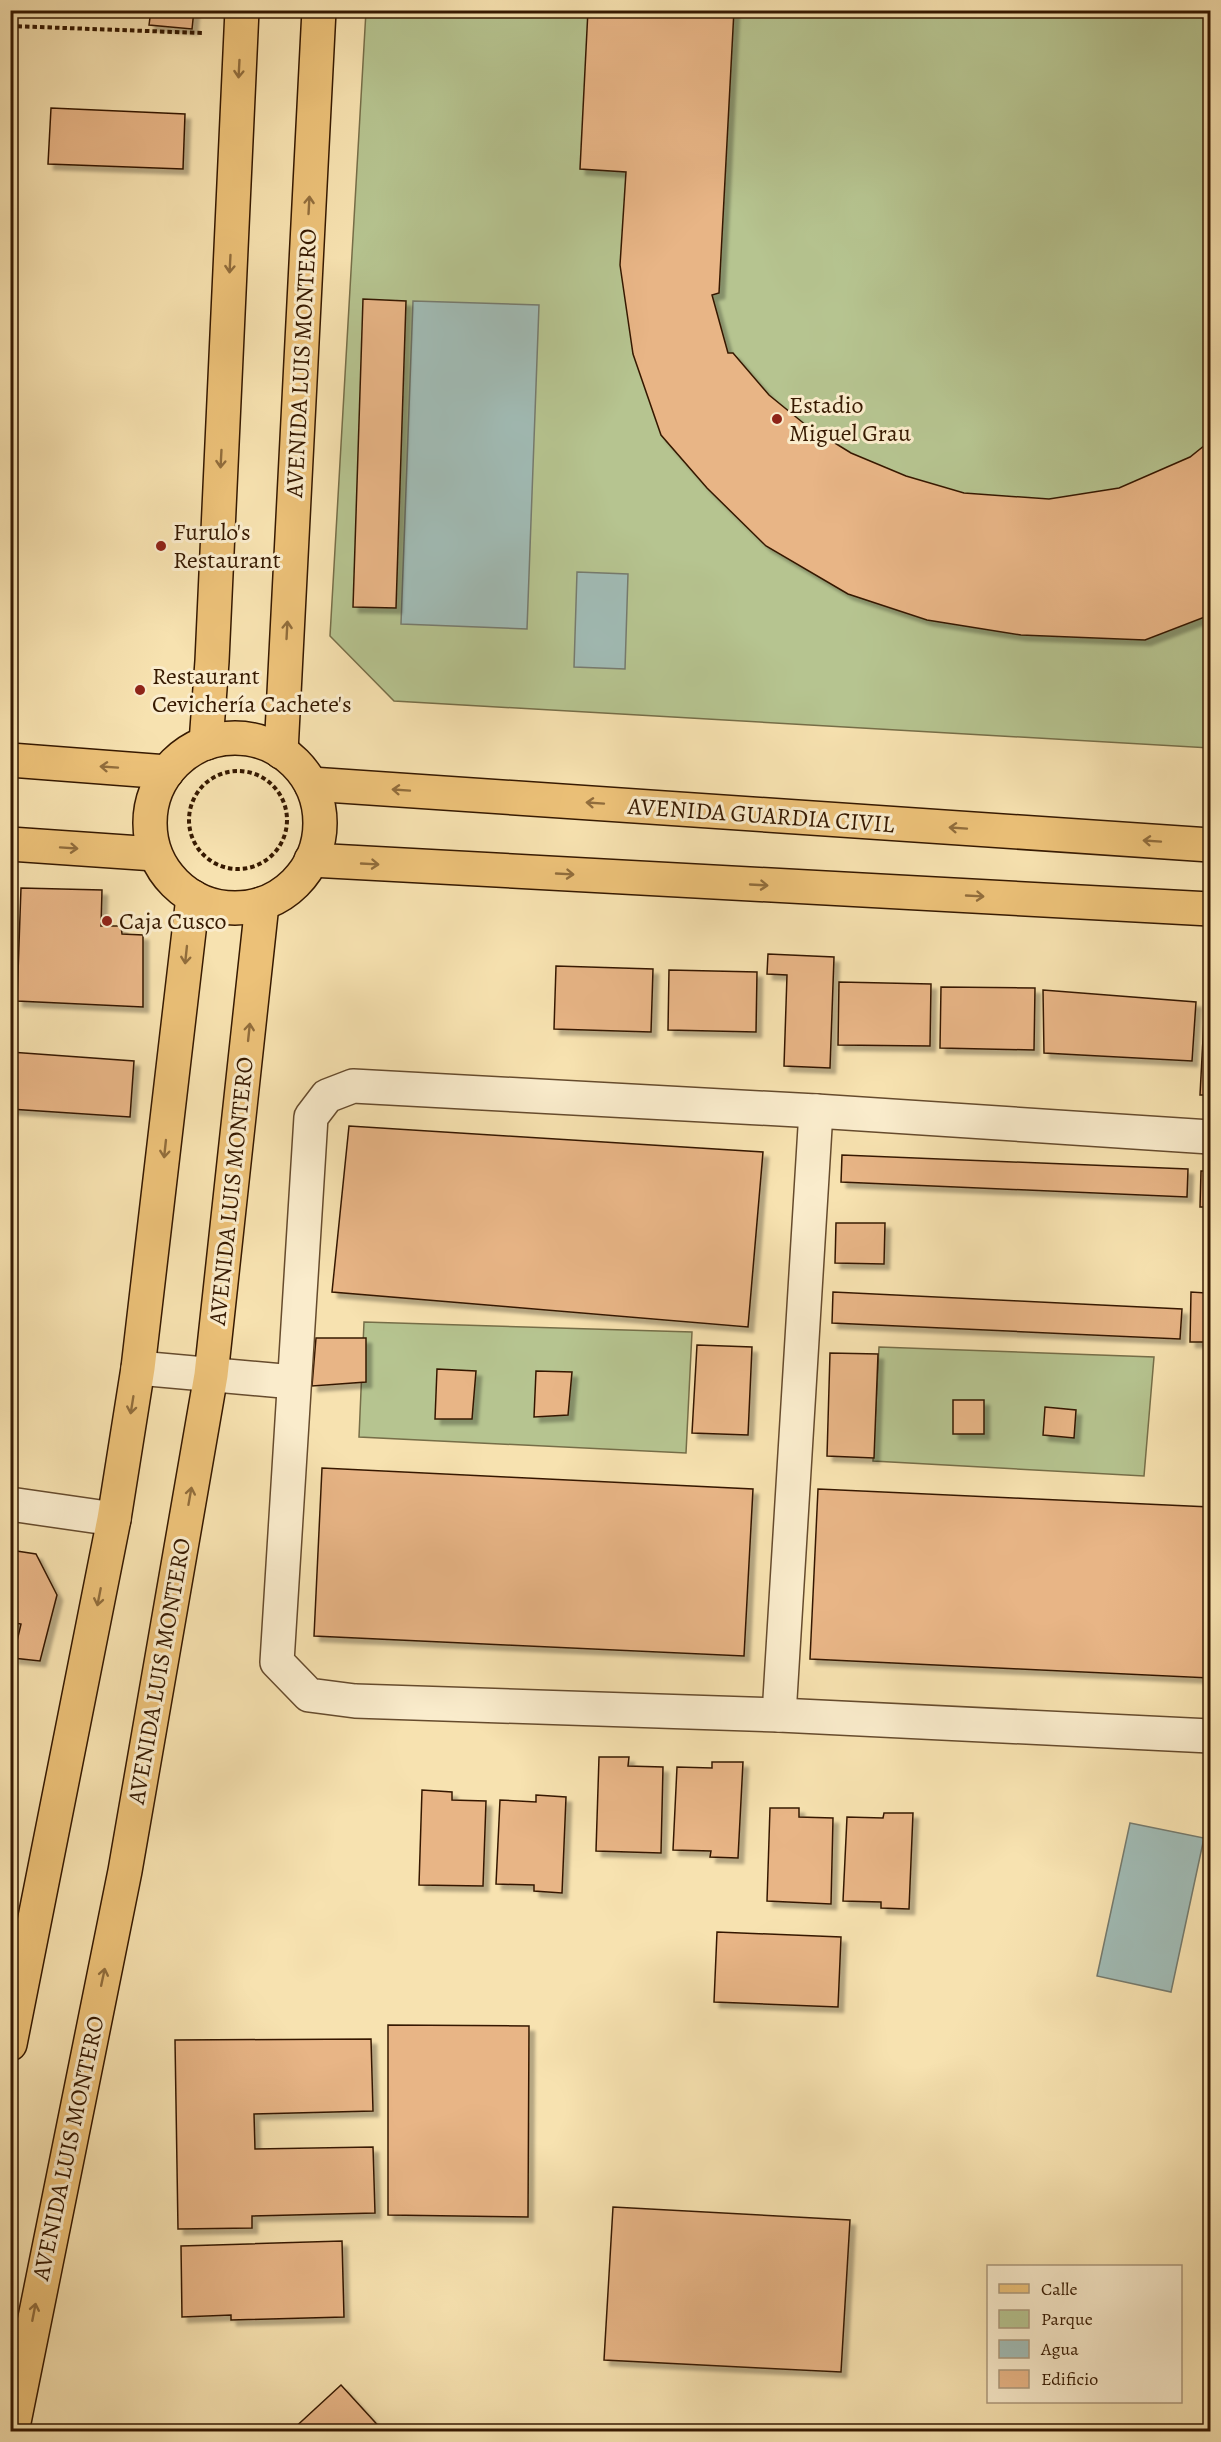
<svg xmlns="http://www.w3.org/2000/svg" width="1221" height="2442" viewBox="0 0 1221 2442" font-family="Alegreya,serif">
  <defs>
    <filter id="shadow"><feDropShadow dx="5.5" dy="5.5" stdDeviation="1.5" flood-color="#0004"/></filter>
  </defs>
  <rect width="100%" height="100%" fill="#f7e2b0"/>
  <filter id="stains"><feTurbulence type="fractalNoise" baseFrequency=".00333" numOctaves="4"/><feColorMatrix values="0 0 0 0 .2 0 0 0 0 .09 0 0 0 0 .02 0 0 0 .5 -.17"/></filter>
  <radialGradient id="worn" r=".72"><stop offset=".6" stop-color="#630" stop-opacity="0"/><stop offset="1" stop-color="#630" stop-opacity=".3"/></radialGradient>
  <g fill="#b6c490" stroke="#766e48" stroke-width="1.5">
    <polygon points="366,11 1210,11 1210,748 394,701 330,636"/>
    <polygon points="364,1322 692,1332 686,1453 359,1437"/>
    <polygon points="879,1347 1154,1357 1144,1476 873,1461"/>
  </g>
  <g fill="#a1bcb6" stroke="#767b6e" stroke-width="1.5">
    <polygon points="413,301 539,305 527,629 401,624"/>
    <polygon points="577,572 628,574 625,669 574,667"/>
    <polygon points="1130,1823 1204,1838 1171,1992 1097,1976"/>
  </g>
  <g fill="#e8b586" stroke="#361901" stroke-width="1.5" filter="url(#shadow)">
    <polygon points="151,10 194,10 192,29 149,25"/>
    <polygon points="588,10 734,10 719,293 712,295 728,353 733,353 769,395 807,426 851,453 906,476 964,493 1049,499 1119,488 1190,457 1210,441 1210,615 1145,640 1021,635 927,620 848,594 766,546 707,488 661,435 633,354 620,265 626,172 580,169"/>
    <polygon points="51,108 185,114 183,169 48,164"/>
    <polygon points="363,299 406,301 396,608 353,607"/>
    <polygon points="21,888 102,890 101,926 121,926 122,934 143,935 143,1007 17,1001"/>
    <polygon points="768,954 834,957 830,1068 784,1066 787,975 767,974"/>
    <polygon points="556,966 653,969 651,1032 554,1029"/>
    <polygon points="669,970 757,972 756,1032 668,1030"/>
    <polygon points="839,982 931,984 930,1046 838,1045"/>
    <polygon points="1206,982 1210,983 1210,1095 1200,1095"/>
    <polygon points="941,987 1035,988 1034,1050 940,1048"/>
    <polygon points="1043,990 1196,1002 1192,1061 1044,1053"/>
    <polygon points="10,1052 134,1061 130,1117 10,1109"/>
    <polygon points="349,1126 763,1152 748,1327 332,1292"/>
    <polygon points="842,1155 1188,1169 1187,1197 841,1182"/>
    <polygon points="1201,1171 1210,1171 1210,1207 1200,1207"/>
    <polygon points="836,1223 885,1223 884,1264 835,1263"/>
    <polygon points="1206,1279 1210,1279 1210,1342 1190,1342 1191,1292 1206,1293"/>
    <polygon points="833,1292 1182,1309 1180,1339 832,1323"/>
    <polygon points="316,1338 366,1338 366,1382 312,1386"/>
    <polygon points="697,1345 752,1347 748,1435 692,1433"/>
    <polygon points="830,1353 878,1354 874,1458 827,1456"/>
    <polygon points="437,1369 476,1371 472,1419 435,1419"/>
    <polygon points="536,1371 572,1372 568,1415 534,1417"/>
    <rect x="953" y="1400" width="31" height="34"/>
    <polygon points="1045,1407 1076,1410 1074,1438 1043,1435"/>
    <polygon points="322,1468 753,1489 744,1656 314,1636"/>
    <polygon points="818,1489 1210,1507 1210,1678 810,1659"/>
    <polygon points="10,1550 36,1554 57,1595 40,1661 13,1658 21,1624 10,1622"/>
    <polygon points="599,1757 629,1757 628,1766 663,1767 661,1853 596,1851"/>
    <polygon points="712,1762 743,1762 738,1858 710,1857 711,1851 673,1850 677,1767 712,1768"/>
    <polygon points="422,1790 452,1792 452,1800 486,1801 483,1886 419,1885"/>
    <polygon points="536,1795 566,1797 562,1893 534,1891 534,1885 496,1884 500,1800 536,1802"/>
    <polygon points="770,1808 799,1808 799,1817 833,1818 831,1904 767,1901"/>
    <polygon points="884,1813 913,1813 909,1909 881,1908 881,1902 843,1901 847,1817 883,1818"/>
    <polygon points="717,1932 841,1937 838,2007 714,2002"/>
    <polygon points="388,2025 529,2026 528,2217 388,2215"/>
    <polygon points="371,2039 373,2111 254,2114 255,2149 373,2147 375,2213 252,2216 252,2228 178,2229 175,2040"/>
    <polygon points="613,2207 850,2220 841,2372 604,2360"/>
    <polygon points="342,2241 344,2317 231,2320 231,2315 182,2317 181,2246"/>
    <polygon points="341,2385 384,2432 290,2432"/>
  </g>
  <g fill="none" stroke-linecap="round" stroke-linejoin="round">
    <g stroke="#664b2d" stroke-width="36">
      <g id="street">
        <polyline points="1210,1137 816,1111 353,1086 327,1096 311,1117 277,1662 309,1695 355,1701 779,1715 1210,1736"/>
        <polyline points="138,1368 294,1382"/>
        <polyline points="10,1504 114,1519"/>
        <polyline points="779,1715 816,1111"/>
      </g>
    </g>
    <g stroke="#361901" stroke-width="36">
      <g id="primary">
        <circle cx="235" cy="823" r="85"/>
        <polyline points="206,743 212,661 242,10"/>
        <polyline points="281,752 319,10"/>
        <polyline points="10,760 167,772"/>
        <polyline points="311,784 1210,845"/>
        <polyline points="10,844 155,854"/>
        <polyline points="311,860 1210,909"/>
        <polyline points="10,2044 114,1519 138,1368 193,897"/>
        <polyline points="12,2432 125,1871 211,1375 262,904"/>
      </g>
    </g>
    <g stroke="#361901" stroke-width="4" stroke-dasharray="4.5 3" stroke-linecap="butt">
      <polyline points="10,26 202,33"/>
      <circle cx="238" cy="820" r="49"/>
    </g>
    <use href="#street" stroke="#faeccc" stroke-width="33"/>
    <use href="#primary" stroke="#ecc178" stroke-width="33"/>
  </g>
  <defs><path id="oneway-shaft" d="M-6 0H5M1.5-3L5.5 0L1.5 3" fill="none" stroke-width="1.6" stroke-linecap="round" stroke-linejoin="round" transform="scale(1.5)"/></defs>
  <g stroke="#916d3c">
    <use href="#oneway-shaft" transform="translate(239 69) rotate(93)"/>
    <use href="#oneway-shaft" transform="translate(309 205) rotate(-87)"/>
    <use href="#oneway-shaft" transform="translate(230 264) rotate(93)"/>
    <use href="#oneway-shaft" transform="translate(221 459) rotate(93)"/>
    <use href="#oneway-shaft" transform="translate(287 630) rotate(-87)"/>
    <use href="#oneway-shaft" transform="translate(109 767) rotate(-176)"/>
    <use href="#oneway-shaft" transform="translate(401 790) rotate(-176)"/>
    <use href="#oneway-shaft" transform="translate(595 803) rotate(-176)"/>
    <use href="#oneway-shaft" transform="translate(958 828) rotate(-176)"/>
    <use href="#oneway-shaft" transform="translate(1152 841) rotate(-176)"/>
    <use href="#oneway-shaft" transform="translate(69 848) rotate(4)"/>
    <use href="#oneway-shaft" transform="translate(370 864) rotate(3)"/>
    <use href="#oneway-shaft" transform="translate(565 874) rotate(3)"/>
    <use href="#oneway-shaft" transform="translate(759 885) rotate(3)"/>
    <use href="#oneway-shaft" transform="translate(975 896) rotate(3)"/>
    <use href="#oneway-shaft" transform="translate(186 955) rotate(96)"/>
    <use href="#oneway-shaft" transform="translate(249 1032) rotate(-84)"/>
    <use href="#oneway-shaft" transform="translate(165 1149) rotate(96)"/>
    <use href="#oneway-shaft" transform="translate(132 1405) rotate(99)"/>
    <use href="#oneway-shaft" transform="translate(190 1496) rotate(-80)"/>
    <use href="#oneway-shaft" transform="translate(99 1597) rotate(101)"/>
    <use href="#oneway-shaft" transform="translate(103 1977) rotate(-78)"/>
    <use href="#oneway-shaft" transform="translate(34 2312) rotate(-79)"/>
  </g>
  <g fill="#8f2418" stroke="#faeccc" stroke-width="2">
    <circle cx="777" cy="419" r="6"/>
    <circle cx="161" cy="546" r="6"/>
    <circle cx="140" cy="690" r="6"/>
    <circle cx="107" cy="921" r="6"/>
  </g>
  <g text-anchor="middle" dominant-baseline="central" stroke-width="6" stroke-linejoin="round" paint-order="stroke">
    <g font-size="24" fill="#361901" stroke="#faeccc">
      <text transform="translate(301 363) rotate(-87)">AVENIDA LUIS MONTERO</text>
      <text transform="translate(761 815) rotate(4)">AVENIDA GUARDIA CIVIL</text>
      <text transform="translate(231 1191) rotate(-84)">AVENIDA LUIS MONTERO</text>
      <text transform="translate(159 1671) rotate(-80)">AVENIDA LUIS MONTERO</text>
      <text transform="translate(68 2148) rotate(-78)">AVENIDA LUIS MONTERO</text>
    </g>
    <g font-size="24" fill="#361901" stroke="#faeccc" text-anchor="start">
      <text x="789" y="405">Estadio<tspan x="789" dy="28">Miguel Grau</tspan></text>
      <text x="173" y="532">Furulo's<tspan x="173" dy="28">Restaurant</tspan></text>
      <text x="152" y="676">Restaurant<tspan x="152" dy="28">Cevichería Cachete's</tspan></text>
      <text x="119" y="921">Caja Cusco</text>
    </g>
  </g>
  <rect width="1221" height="2442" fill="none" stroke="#f7e2b0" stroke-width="36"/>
  <rect x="12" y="12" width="1197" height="2418" fill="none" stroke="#361901" stroke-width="3"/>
  <rect x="18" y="18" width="1185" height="2406" fill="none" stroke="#361901" stroke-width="1.5"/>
  <rect x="987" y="2265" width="195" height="138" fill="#faeccc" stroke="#ac987b" stroke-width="1.5"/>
  <rect x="999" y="2284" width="30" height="9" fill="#ecc178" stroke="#ac987b" stroke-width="1.5"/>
  <text x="1041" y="2295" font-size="18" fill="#361901">Calle</text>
  <rect x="999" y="2310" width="30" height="18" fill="#b6c490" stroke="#ac987b" stroke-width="1.5"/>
  <text x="1041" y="2325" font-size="18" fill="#361901">Parque</text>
  <rect x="999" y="2340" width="30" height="18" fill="#a1bcb6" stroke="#ac987b" stroke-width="1.5"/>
  <text x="1041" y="2355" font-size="18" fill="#361901">Agua</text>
  <rect x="999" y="2370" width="30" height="18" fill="#e8b586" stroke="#ac987b" stroke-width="1.5"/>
  <text x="1041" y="2385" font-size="18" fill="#361901">Edificio</text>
  <rect width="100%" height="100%" filter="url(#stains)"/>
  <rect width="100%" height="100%" fill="url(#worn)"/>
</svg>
